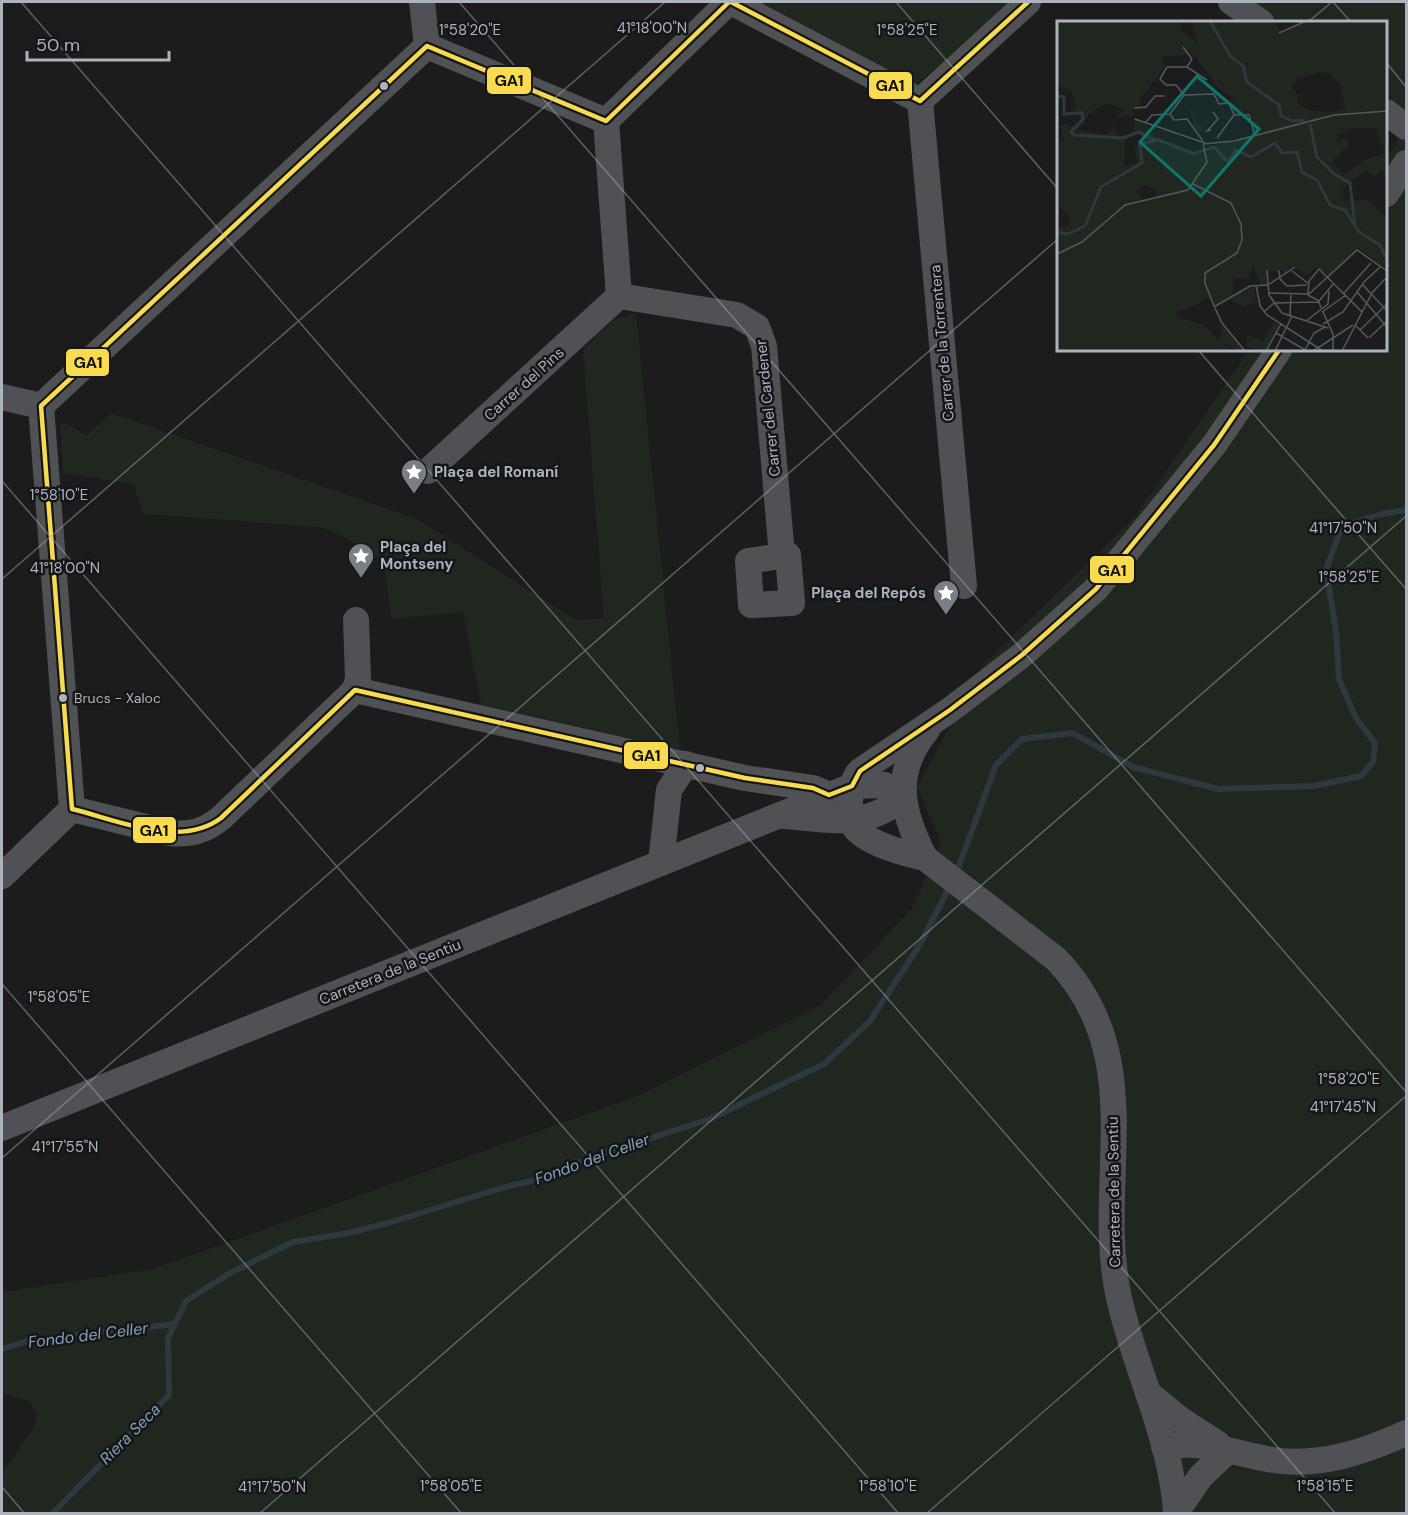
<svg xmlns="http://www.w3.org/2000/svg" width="1408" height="1515" viewBox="0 0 1408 1515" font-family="'DM Sans',sans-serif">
  <rect width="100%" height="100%" fill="#1c1c1c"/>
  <g fill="#1f271f">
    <polygon points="744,2 1020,2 913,86"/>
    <polygon points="1247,2 1406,2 1406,114 1386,99 1386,22 1277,22"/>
    <polygon points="1406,129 1406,1513 2,1514 2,1473 34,1427 37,1414 28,1400 2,1394 2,1292 153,1269 635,1097 820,1006 913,907 941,842 917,787 982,666 1134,518 1249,350 1386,350 1386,158"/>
    <polygon points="636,314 680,749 481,705 463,612 391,619 384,562 340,534 318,527 144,514 133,484 63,473 60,423 70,425 86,436 111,413 417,519 576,620 604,618 583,349 614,319"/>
  </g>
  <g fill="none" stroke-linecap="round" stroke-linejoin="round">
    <g stroke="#2d393f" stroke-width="6">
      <polyline points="956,874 996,765 1022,739 1073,733 1133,767 1218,789 1314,786 1361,776 1373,762 1375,743 1356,718 1339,679 1336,631 1326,570 1342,526 1382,514 1406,510"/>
      <polyline points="2,1349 31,1340 175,1324"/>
      <polyline points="52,1514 169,1395 168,1338 186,1301 230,1273 293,1242 349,1233 388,1223 502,1188 547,1177 589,1158 710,1119 824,1064 870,1021 919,946 950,886"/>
    </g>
    <g stroke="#4f5155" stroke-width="26">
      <polyline points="422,2 427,46"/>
      <polyline points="731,2 920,101 1028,2"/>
      <polyline points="1231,2 1261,22"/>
      <polyline points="427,46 606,121 729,2"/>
      <polyline points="920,101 964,586"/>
      <polyline points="1386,112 1406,127"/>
      <polyline points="606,121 619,296"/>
      <polyline points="1386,194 1406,163"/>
      <polyline points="619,296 737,315 757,327 764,346 782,556"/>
      <polyline points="2,397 41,406"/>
      <polyline points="428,471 619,296"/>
      <polygon points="788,555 792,603 751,605 748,561"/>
      <polyline points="355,690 358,678 356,620"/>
      <polyline points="72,809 41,406 427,46"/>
      <path d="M72,809L170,833C191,835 205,831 221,818L355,690L745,778L813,788L829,795"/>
      <path d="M784,816C830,819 866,830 903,797"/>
      <path d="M925,858C902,813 891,774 927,730"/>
      <polyline points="661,863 669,790 686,764"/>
      <polyline points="2,876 72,809"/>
      <polyline points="2,1128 852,786 885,785 903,797"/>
      <polyline points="1148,1393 1181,1420 1218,1444"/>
      <path d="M1164,1447C1201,1439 1236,1454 1273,1460C1320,1467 1364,1452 1406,1433"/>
      <polyline points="1177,1511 1201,1476 1228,1451"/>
      <path d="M1176,1514C1172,1439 1135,1370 1119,1298C1093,1181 1152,1059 1056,959L925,858C906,854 869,844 856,829C849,822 849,811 850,802C851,790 852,780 860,771L950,710L1022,655L1096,589L1214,445L1279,350"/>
    </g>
    <g stroke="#151618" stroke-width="9">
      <g id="bus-1">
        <path d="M729,2L606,121L427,46L41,406L72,809C118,820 180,849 221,818L355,690L745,778L813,788L829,795L852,786L860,771L950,710L1022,655L1096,589L1214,445L1279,350"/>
        <polyline points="731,2 920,101 1028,2"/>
      </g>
    </g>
    <use href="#bus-1" stroke="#f9db4f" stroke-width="4.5"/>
  </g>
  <path fill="none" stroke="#adb3bd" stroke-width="1.5" stroke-opacity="0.45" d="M21,2L1336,1514M459,2L1406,1092M896,2L1058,189M1333,2L1351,22M1308,22L1332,2M1386,62L1406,87M1198,350L1406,589M2,481L899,1514M2,579L665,2M2,984L462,1514M2,1158L1058,239M2,1487L25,1514M259,1514L1406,516M926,1514L1406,1096"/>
  <defs>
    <g id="sight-pin" transform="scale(1.35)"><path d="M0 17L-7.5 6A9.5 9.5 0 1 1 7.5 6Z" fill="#7a7e85" stroke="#151618"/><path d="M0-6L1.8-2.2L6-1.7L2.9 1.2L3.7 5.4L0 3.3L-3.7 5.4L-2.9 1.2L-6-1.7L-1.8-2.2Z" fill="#fff"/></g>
  </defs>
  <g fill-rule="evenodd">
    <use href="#sight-pin" x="414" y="472"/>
    <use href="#sight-pin" x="361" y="556"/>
    <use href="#sight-pin" x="946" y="593"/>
  </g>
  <g fill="#adb3bd" stroke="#151618" stroke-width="2">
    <circle cx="384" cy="86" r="5"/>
    <circle cx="63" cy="698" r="5"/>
    <circle cx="700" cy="768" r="5"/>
  </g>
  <g text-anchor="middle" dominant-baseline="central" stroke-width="5" stroke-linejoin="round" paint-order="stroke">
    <g font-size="14" fill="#adb3bd" stroke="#151618" text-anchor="start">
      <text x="74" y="698">Brucs - Xaloc</text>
    </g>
    <g font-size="15" fill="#adb3bd" stroke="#151618">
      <text transform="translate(942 343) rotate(-95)">Carrer de la Torrentera</text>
      <text transform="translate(524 384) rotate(-42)">Carrer del Pins</text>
      <text transform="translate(768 408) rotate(-96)">Carrer del Cardener</text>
      <text transform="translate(390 972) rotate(-22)">Carretera de la Sentiu</text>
      <text transform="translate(1114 1192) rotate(-91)">Carretera de la Sentiu</text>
    </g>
    <g font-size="15" font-weight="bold" fill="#adb3bd" stroke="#151618" text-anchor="start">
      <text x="434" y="472">Plaça del Romaní</text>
      <text x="380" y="547">Plaça del<tspan x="380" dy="17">Montseny</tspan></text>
      <text x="926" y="593" text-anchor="end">Plaça del Repós</text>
    </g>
    <g font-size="16" font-style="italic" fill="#82a4b9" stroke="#151618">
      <text transform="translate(592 1159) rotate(-20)">Fondo del Celler</text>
      <text transform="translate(88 1335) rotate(-7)">Fondo del Celler</text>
      <text transform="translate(130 1434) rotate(-45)">Riera Seca</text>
    </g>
  </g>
  <g transform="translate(1057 21)">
    <rect width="330" height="330" fill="#1c1c1c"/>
    <path d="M0,0H125L124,9L140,22L135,0H218L224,12L251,0H330V155L324,149L319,156L309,149L285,169L288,181L311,178L330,197V249L302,228L271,255L259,246L249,255L238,245L229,253L222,246V251L211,250L210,264H204L196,246L192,257H177L175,274L197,266L200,281L187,286L171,278L159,284L149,276L141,284L119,291L121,296L147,304L162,320L165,304L187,330L175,328L163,320L174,330H0V206L10,205L15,200L3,186L0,189V118L8,121L3,106L8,103L17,106L25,97L20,93L10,94L19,87L16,73L0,63ZM137,33L162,68L177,77L173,83L177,93L193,94L198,114L138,130L99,116L91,111V103L77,98V111L66,115L57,110L58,100L49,114L21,109L33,92L51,82L68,89L58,96L76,95V86L83,84V78L108,46L105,36ZM265,51L272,52L283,63L288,87L278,91L250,89L240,81L242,75L235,66L241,57ZM295,107L319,108L328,132L307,139L286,155L276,140L293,123L287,117L279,123L283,114L277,115ZM78,113L88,117L77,126L81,141L67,145L68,120ZM88,164L100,169L96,177L87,179L80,171ZM127,75L143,105L156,93L142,113L135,104L137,99ZM217,300L223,304L209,330L189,326L190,314L206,320Z" fill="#1f271f" fill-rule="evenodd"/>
    <path fill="none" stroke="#2d393f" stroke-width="3" d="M153,0L173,35L186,45L190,61L222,84L224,95L236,100L248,99M0,75L7,76V93L25,92L26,98L14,111L17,114L66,117L82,111L97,119M253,103L260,136L277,153L293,162L298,203M0,211L11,213L28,205L44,166L85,142L83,123L102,119L136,133L157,126L171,141L179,129L194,136L218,122L225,132L240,131L245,151L260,159L273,184L288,189L302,211L323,224L330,238"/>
    <path fill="none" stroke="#56585c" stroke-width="1.5" d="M222,12L249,0M126,26L135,38L130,46M110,46H130L150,59M110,46L103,58L109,64H119L127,74M157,73L162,83L172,82L177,94H192L198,115M77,87L89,86L98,75H108M113,93L127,74L157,73M113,93L117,99L130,98L146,120M78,98L148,122M89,101L95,94L113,93M154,109L150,110L161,98L156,91M160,117L177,94M146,123L177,120L277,94L330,90M136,163L174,182L184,203L185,219L180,232L148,252V262L157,285M0,233L25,221L68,184L131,169L150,141L146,123M210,249L212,274L225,292L271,307M222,249L223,258L230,265L250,264M235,250L252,263M305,263L330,290M199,264L203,285L210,294L266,330M300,271L330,306M211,272L252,273L300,229L330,250M287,272L314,242M251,273L252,260L262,248L305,291M251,274L262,280L277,262M157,286L193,265L211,264L238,246M158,287L165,302L188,330M207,291L217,282L262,281L264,287M265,291L289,274M266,291L276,313V330M233,294L234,274M249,300L271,283L272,270M266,303L286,291L307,261L323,246M298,304L311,317M303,309L330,283M219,312L250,330M312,317L330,300M248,329L257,312L268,306M209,330L224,303M218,330L235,295M256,330L296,304M285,330L315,272L330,256"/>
    <path fill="#0f766e" fill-opacity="0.15" stroke="#0f766e" stroke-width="3" d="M140,55L202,108L144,175L83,121Z"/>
    <rect width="330" height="330" fill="none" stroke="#adb3bd" stroke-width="3"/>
  </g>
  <g font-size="15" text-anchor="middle" fill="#adb3bd" stroke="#151618" stroke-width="5" stroke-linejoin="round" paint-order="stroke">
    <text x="652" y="33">41°18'00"N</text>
    <text x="470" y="35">1°58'20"E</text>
    <text x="907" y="35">1°58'25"E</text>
    <text x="59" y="500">1°58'10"E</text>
    <text x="1343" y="533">41°17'50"N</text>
    <text x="65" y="573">41°18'00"N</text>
    <text x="1349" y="582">1°58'25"E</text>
    <text x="59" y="1002">1°58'05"E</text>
    <text x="1349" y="1084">1°58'20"E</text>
    <text x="1343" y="1112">41°17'45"N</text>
    <text x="65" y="1152">41°17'55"N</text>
    <text x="451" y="1491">1°58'05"E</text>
    <text x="888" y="1491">1°58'10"E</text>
    <text x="1325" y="1491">1°58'15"E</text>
    <text x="272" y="1492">41°17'50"N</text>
  </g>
  <g stroke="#151618" stroke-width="2">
    <rect x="486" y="66" width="46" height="29" rx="6" fill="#f9db4f"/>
    <rect x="868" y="71" width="45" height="29" rx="6" fill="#f9db4f"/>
    <rect x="65" y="348" width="45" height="29" rx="6" fill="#f9db4f"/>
    <rect x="1089" y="555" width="46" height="29" rx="6" fill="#f9db4f"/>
    <rect x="623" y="741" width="46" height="29" rx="6" fill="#f9db4f"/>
    <rect x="132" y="816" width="45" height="28" rx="6" fill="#f9db4f"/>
  </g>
  <g font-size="16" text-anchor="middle" font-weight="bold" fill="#111">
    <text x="509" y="86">GA1</text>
    <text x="890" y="91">GA1</text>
    <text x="88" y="368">GA1</text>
    <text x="1112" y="576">GA1</text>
    <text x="646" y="761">GA1</text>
    <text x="154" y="836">GA1</text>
  </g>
  <rect width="1408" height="1515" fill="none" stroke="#adb3bd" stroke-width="6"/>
  <path d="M27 51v9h142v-9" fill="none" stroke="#adb3bd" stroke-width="3"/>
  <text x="36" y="51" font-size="18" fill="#adb3bd" stroke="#151618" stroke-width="4.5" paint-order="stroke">50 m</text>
</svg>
